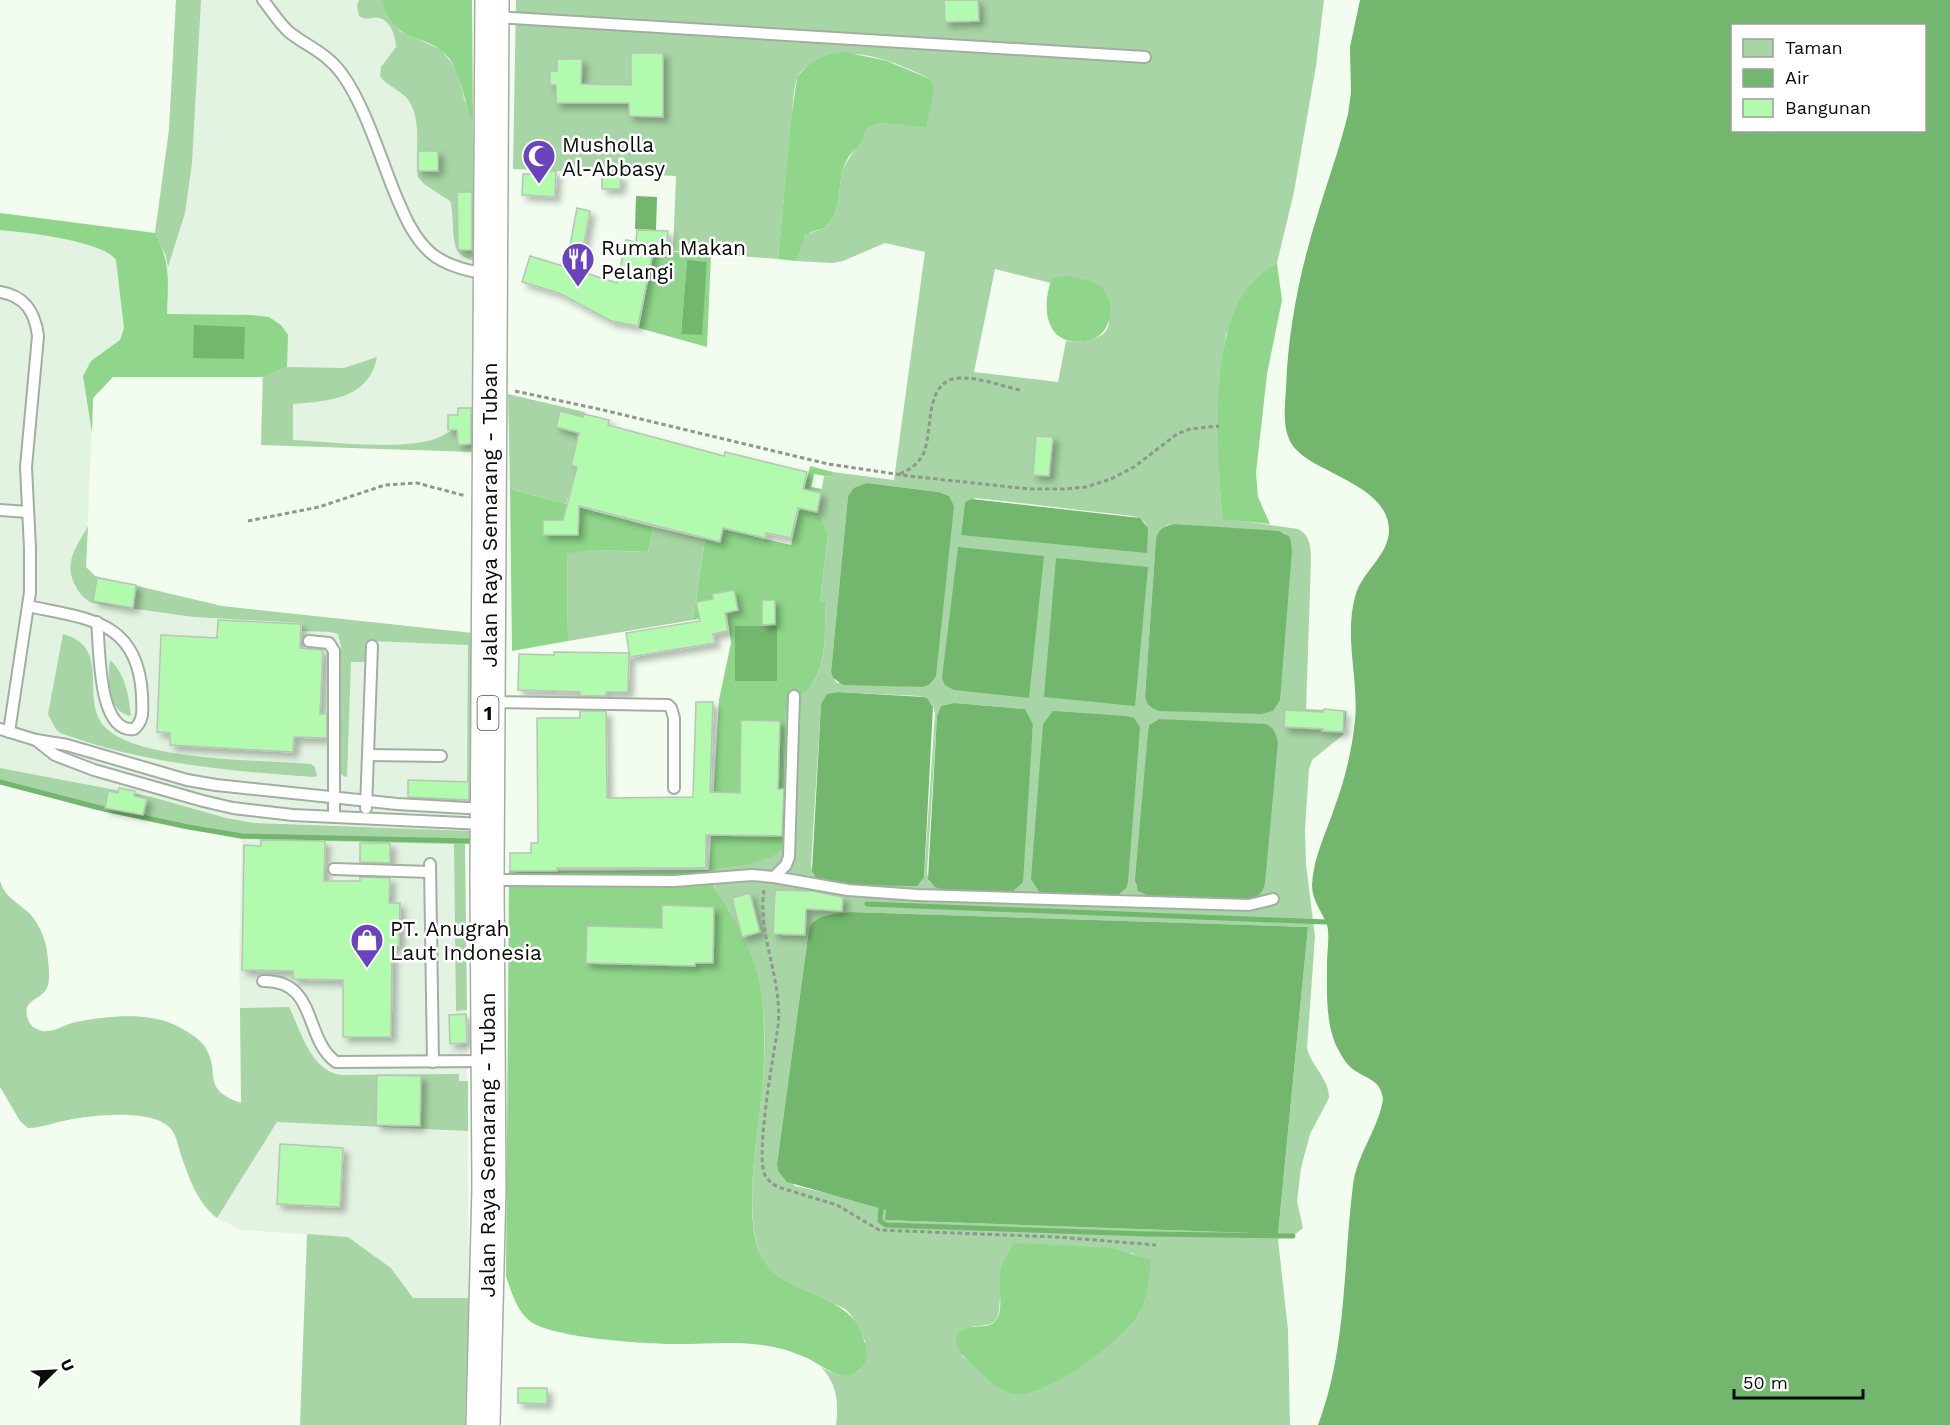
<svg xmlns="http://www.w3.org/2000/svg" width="1950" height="1425" viewBox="0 0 1950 1425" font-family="'Work Sans',sans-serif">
  <defs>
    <filter id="shadow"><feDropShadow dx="5" dy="5" stdDeviation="3" flood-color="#0004"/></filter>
  </defs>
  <rect width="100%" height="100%" fill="#f2fdf0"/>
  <polygon fill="#e3f3e1" points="176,0 472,0 474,452 261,445 262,377 113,377 93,398 86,567 95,576 136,585 194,617 473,633 471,844 465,844 469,1298 412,1298 391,1268 348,1237 241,1230 217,1218 277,1122 242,1103 239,952 242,839 93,809 0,784 0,213 155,233 169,130"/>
  <g fill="#a8d5a5" fill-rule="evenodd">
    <polygon points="176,0 201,0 192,163 185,213 168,267 166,256 155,233 169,130"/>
    <path d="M359,0H382L389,17L400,31L441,50L455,67L459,74L464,99L473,122L474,261C469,259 464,258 460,254C450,245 455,214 450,201L424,184L418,177C414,152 423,124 409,101C402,90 387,87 380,76L381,67L396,47C396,36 390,20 379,18C371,17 366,21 359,16L357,5Z"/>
    <path d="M516,0H1324L1316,66L1294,192L1277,263L1251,283L1226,335L1221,367L1219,410V471L1222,518L1298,529C1310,535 1311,547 1311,560L1306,709L1347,711L1343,735L1312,760L1309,769L1305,830L1306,864L1315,937L1307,1048C1311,1066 1329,1078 1329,1098L1310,1134L1301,1168L1297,1201L1303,1228L1293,1236L1278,1239L1288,1330L1290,1425H836C839,1402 837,1384 821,1367C835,1375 846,1379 860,1370L865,1341L851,1315L845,1309C820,1295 783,1289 766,1265C740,1230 758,1133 762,1090C765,1060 766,1025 761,995C757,967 745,939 731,914C722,898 713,889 709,870L765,859L782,848L786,714C790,700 802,697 811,686C828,664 824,629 826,602L820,601L828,535L818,511L824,476L831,477L833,472L894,480L925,252L885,243L843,261L833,263L796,261L802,241L807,234L824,228L834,217L838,204L842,170L867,129L880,123L926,126L930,79C896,62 850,42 814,62C807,66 800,71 797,78C795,83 795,88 794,92L778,259L673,251L676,176L513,169ZM995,269L1051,283L1052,280L1081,278L1097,284C1101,295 1108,309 1109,321C1109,341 1080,343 1066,341L1058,382L974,372ZM867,483L939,492L949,496L929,685L923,687L837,683L833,678L831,672L848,496ZM976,498L1132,516C1144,519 1149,524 1147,536L961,535L965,502ZM1174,524L1285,533L1147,702L1145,697L1156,538L1167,525ZM837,692L919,696C929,697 933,704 935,713L924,877L818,881L811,866L821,704L832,693ZM954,703L1025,709L1033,724L1029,775L930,883L927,873L937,716L941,706ZM1159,719L1274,730L1278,742L1243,900L1149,896L1136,886L1148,731L1149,725ZM850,912L1308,927L1278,1234L886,1220V1210L848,1198L795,1186L777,1164L809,929L825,916ZM1131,1253L1142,1258L1139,1314L1098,1354L1066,1376L973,1365L962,1356L973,1326C997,1326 999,1321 1000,1298Z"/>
    <path d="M377,357C369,399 329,401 293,404V440C332,442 395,450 432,440C448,435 462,423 474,412V452L261,445L263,377L287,367L344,368Z"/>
    <polygon points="508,394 585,412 579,461 566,504 510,489"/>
    <path d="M88,526L86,567L95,576L222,606L473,633L471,781H467L468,645L369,641L367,662H351L347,777C341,776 340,773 339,768L341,646L338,634L331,632L302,631V623L194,617L92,603C84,599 79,593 75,585C63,562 77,546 88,526Z"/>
    <polygon points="653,527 705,539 693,620 568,641 567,552 595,550 648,552"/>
    <path d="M63,634C115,648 76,702 108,730C144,761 262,760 311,764L315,767L317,776L313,777C227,771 141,763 60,733L55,728L48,714Z"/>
    <path d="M110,660C125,673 129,697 131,716C107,712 107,679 110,660Z"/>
    <polygon points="0,768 152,797 226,818 254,823 471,831 471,844 465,844 467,1010 456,1011 454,844 242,839 93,809 0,784"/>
    <path d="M0,881C5,898 18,902 30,914C41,926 47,944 48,960C49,969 51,984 45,991C38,1000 24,1001 27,1015C28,1020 29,1023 33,1027C37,1029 41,1032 46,1031C56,1031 66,1024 76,1022C107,1016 151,1011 179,1027C188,1032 199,1038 205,1047C222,1074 199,1088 241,1103L240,1008L289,1007C301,1031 311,1072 342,1075L459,1074V1081H468V1131L277,1122L217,1218C197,1202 189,1178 181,1155C178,1146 177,1136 171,1129C154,1108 92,1115 68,1120C55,1122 42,1128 28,1128L20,1121L0,1087Z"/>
    <polygon points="307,1234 348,1237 391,1268 413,1298 469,1298 465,1425 300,1425"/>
  </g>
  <g fill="#8fd68a" fill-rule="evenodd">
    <path d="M382,0H472L473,122C463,102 463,76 449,58C425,30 396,48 382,0Z"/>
    <path d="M845,52L887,61L930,79L934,89L926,127L880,123L867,129L860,143L849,156L842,170L838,204L834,217L824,228L811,232L805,236L796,261L778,259L791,120L797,78C807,62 827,53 845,52Z"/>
    <path d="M0,213L155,233C171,263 168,281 167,314L253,315L269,317L281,325L288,335L287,367L263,377H113L93,398L92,433L83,376L91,361L120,340L124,328L116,260C104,241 24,232 0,230Z"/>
    <path d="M654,251L711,254L707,347L639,328ZM687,261L707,262L701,335L681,333Z"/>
    <path d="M1277,263L1282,300L1267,374L1256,473L1258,497L1270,524L1222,519C1218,456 1208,343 1246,290C1254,278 1265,271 1277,263Z"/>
    <path d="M1070,276C1080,278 1093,280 1101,287C1117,302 1112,335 1090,340C1058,348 1044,327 1047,298C1048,293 1049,284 1052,280C1056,276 1065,276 1070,276Z"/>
    <path d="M810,466L833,472L831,477L814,474L811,487L822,489L818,511L828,535L820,601L826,602C824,629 828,663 811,686C802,697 790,700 786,714L782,848C772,864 727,866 709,871C712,888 720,894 728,909C744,935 759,968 762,999C765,1029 765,1061 762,1091C758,1133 743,1216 760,1254C781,1302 853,1286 865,1344C867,1353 868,1360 862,1367C846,1386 827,1369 811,1360C804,1356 796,1354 789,1351C749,1338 709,1345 669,1344C637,1343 556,1338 531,1322C517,1312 511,1291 506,1276L509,871L709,870L719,700L731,643L727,614L693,620L705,539L720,542L723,529L791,545Z"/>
    <polygon points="510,489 653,527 648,552 595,550 567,553 568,641 512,651"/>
    <path d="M1014,1243L1112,1248L1151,1260C1149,1277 1148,1297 1139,1313C1124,1340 1045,1399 1014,1394C1001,1392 989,1380 980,1372C969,1361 958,1355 956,1339C966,1318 987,1333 996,1320C1004,1311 998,1285 1000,1273C1002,1262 1009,1252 1014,1243Z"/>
  </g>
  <g fill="#72b76d" fill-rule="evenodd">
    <path d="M1360,0H1950V1425H1318C1347,1349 1343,1265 1353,1185C1357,1154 1379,1128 1383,1099C1381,1080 1367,1079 1354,1070C1347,1065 1342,1057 1338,1049C1325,1025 1327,990 1327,963C1327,951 1330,936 1327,925C1322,911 1312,901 1312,885C1313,858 1327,831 1335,806C1345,779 1352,750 1355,721C1359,680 1344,638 1355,597C1361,572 1389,556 1389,530C1388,482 1308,473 1291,443C1282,427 1285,406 1286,389C1288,329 1300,270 1318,213C1328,180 1340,147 1348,114L1351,93L1350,47ZM1732,26H1924V130H1732Z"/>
    <polygon points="636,196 657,197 656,230 635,229"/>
    <polygon points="687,260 707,262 702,335 681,334"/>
    <polygon points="194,325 245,327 244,359 193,358"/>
    <polygon points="867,483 939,492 949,496 954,506 936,676 929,685 923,687 843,685 833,678 831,672 848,496 854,488"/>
    <polygon points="972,499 1140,518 1148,528 1147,553 961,535 965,502"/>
    <path d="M1174,524L1279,531L1290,537L1292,550L1280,700L1273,711L1261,714L1159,711C1151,708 1147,705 1145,697L1156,538C1159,529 1164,526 1174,524Z"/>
    <polygon points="958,547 1044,556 1029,698 954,690 945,685 942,678"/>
    <polygon points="1056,558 1148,567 1135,706 1044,697"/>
    <rect x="735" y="626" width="42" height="55"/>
    <polygon points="837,692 924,697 928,699 933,707 924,877 917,886 843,885 818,881 812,871 821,704 827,694"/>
    <polygon points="954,703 1025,709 1033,724 1023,882 1011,893 941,889 935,887 928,879 937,716 941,706"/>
    <polygon points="1053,711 1126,716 1134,718 1140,727 1128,882 1126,888 1118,895 1040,893 1031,879 1043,724"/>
    <path d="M1159,719L1265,724C1274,727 1276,733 1278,742L1265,883C1262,896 1256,898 1243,900L1149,896L1138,891L1135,880L1148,731L1149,725Z"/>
    <path d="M850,912L1308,927L1278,1234L885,1220L886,1210L787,1182L778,1171L777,1164L809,929C815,914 836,914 850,912Z"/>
  </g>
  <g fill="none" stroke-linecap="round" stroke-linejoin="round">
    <g stroke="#72b76d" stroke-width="5">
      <polyline points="0,782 104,809 188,827 242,836 470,841"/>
      <polyline points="867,904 1326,922"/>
      <polyline points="881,1208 880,1221 886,1225 1147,1234 1293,1236"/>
    </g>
  </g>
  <g fill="#b2faad" stroke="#b8c4b7" stroke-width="1.5" filter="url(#shadow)">
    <polygon points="944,0 978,0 979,21 945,22"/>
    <polygon points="631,53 663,53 663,117 629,116 629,103 556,103 556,85 550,85 550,71 557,71 557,59 582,59 581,84 631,85"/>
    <rect x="418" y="151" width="20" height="20"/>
    <polygon points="531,171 556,171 555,197 522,195 523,174 531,174"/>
    <polygon points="602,174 621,175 620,189 602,189"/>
    <polygon points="457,192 472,192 472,250 458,250"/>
    <polygon points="577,208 590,211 579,271 617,283 626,240 636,242 637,230 668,231 667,246 654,247 638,326 611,321 559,293 522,282 530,256 566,267"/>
    <polygon points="458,408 471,408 471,444 458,445 457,430 448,430 448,415 458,415"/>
    <polygon points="560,411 583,417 584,414 609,420 608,425 724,456 725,452 807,472 803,489 821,493 817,512 798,508 791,538 766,533 765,538 723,528 720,542 579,506 578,535 543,535 543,520 563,520 577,467 571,465 579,433 556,427"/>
    <polygon points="1036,436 1053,437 1049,476 1033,475"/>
    <polygon points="97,578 136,585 133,608 93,601"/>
    <polygon points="734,590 738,610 725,613 728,631 713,634 715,643 630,657 626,633 700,621 696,602 713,599 712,594"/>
    <polygon points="762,600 775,600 775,624 762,625"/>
    <polygon points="218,620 301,624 300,648 323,650 320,714 327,714 327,738 294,737 293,752 170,745 170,733 157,732 161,635 217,638"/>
    <polygon points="554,652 629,653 628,692 606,692 606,696 580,696 580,692 518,690 519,654 554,655"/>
    <polygon points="696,702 713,702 710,792 740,793 741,720 780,721 778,789 784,789 782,836 706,835 706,868 557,868 557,871 510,871 510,853 531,853 531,843 538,843 537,718 580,718 580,711 606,711 607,798 693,797"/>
    <polygon points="1324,709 1344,711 1343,732 1322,731 1323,729 1284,727 1285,710 1323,712"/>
    <polygon points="408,780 469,782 469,800 408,797"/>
    <polygon points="119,788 135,791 134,796 147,799 143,815 105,808 108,791 118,793"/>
    <polygon points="261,840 325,841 324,881 360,881 360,877 390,878 389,903 400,903 399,946 392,946 391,1037 343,1037 343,980 293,979 293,971 242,970 244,845 261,846"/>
    <polygon points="360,843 390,843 390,863 360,862"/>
    <polygon points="775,890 812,891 843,897 842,911 806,909 805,935 773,934"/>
    <polygon points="750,893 760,932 742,937 732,898"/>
    <polygon points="662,905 714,907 713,963 695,963 695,966 586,963 587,926 662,928"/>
    <polygon points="466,1014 467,1043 450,1044 449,1015"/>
    <polygon points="377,1075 421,1076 420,1126 376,1125"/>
    <polygon points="280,1144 343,1148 340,1207 277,1204"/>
    <polygon points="518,1388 547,1388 547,1404 518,1403"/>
  </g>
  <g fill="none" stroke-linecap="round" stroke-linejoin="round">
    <g stroke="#a3aea2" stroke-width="14">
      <g id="lane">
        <path d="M263,0C271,10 279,23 289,32C308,47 327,53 342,74C364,104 380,156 394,191C403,213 413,238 432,254C447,266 468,271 487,274"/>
        <polyline points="495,17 1145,57"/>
        <path d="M0,292C25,296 35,312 38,336L26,467L30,548V592L9,732"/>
        <polyline points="0,510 28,512"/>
        <path d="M28,606C88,619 138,620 142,695C142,708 145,720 134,729C97,733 100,647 97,622"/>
        <polyline points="309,641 329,643 334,651 334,817"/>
        <polyline points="491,702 668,705 671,708 674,718 674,788"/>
        <polyline points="0,729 36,740 67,745 187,780 216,785 397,804 484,809"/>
        <polyline points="36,740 55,755 94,770 203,801 233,808 293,815 484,824"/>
        <polyline points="368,755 441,756"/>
        <polyline points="366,808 372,646"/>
        <polyline points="430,864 433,1062"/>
        <polyline points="334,869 430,872"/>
        <polyline points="774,877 786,865 789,857 794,696"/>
        <polyline points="490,880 674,881 752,875 774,877 848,890 917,895 1249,905 1273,899"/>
        <path d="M263,981C318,980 303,1038 336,1062L486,1061"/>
      </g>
    </g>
    <g stroke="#a3aea2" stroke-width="36">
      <polyline id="highway" points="483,1425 489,1188 487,880 492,0"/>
    </g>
    <g stroke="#8f978e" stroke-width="3" stroke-dasharray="4.5 3" stroke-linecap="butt">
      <polyline points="515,391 603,410 828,464 909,476 1029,489 1064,489 1086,487 1111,479 1134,467 1177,434 1190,429 1219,426"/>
      <path d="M900,474C910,469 919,464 924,452C933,430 924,380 959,378C979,377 1001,386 1020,390"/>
      <polyline points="248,521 319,507 385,485 417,483 466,496"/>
      <path d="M764,890C757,935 783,980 778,1026C774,1053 755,1155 765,1175C768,1181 773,1184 778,1187L837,1205L879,1230L1057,1237L1156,1245"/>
    </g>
    <use href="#lane" stroke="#fff" stroke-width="10"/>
    <use href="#highway" stroke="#fff" stroke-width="33"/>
  </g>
  <defs>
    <g id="mosque-pin" transform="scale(1.725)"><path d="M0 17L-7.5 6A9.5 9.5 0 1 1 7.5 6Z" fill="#6944bd" stroke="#fff"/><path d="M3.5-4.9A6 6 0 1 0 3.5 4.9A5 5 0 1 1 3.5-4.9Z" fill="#fff"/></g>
    <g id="restaurant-pin" transform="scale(1.725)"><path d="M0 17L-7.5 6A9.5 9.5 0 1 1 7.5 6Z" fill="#6944bd" stroke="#fff"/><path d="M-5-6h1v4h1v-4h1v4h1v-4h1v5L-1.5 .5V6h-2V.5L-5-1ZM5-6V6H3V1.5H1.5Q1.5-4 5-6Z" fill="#fff"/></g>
    <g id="shop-pin" transform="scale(1.725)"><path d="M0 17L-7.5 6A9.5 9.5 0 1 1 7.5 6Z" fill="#6944bd" stroke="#fff"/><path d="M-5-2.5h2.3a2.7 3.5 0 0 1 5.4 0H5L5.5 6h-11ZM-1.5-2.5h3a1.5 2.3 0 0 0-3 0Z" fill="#fff"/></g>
  </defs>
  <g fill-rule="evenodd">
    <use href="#mosque-pin" x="539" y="156"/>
    <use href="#restaurant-pin" x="578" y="259"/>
    <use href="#shop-pin" x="367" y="940"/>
  </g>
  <g text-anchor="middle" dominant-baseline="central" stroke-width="5" stroke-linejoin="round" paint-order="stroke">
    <rect fill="#fff" stroke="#535552" stroke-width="1.5" x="477.5" y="696" width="21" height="34" rx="4.5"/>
    <g font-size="20" font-weight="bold" fill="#090c08">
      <text x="488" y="713">1</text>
    </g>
    <g font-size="21" fill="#090c08" stroke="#fff" text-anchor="start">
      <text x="562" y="144">Musholla<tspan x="562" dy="24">Al-Abbasy</tspan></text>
      <text x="601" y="247">Rumah Makan<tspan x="601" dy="24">Pelangi</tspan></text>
      <text x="390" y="928">PT. Anugrah<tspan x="390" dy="24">Laut Indonesia</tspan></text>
    </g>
    <g font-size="21" fill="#090c08" stroke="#fff">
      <text transform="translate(489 515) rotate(-90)">Jalan Raya Semarang - Tuban</text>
      <text transform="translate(487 1145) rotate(-90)">Jalan Raya Semarang - Tuban</text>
    </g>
  </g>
  <rect x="1731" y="24" width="195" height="108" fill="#ffffff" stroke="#9d9e9c" stroke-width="1.5"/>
  <rect x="1743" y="39" width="30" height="18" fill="#a8d5a5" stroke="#9d9e9c" stroke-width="1.5"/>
  <text x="1785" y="54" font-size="18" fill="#090c08">Taman</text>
  <rect x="1743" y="69" width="30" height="18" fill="#72b76d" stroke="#9d9e9c" stroke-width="1.5"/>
  <text x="1785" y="84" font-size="18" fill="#090c08">Air</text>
  <rect x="1743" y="99" width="30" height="18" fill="#b2faad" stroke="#9d9e9c" stroke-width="1.5"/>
  <text x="1785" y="114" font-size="18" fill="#090c08">Bangunan</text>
  <g transform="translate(54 1371) rotate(66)" stroke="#ffffff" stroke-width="4.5" paint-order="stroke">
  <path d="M0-4.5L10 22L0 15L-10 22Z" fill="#090c08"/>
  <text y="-9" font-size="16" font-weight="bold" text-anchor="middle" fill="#090c08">U</text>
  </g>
  <path d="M1734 1389v9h129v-9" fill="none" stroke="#090c08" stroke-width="3"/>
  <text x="1743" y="1389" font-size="18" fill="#090c08" stroke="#ffffff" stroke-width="4.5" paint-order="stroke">50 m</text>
</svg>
